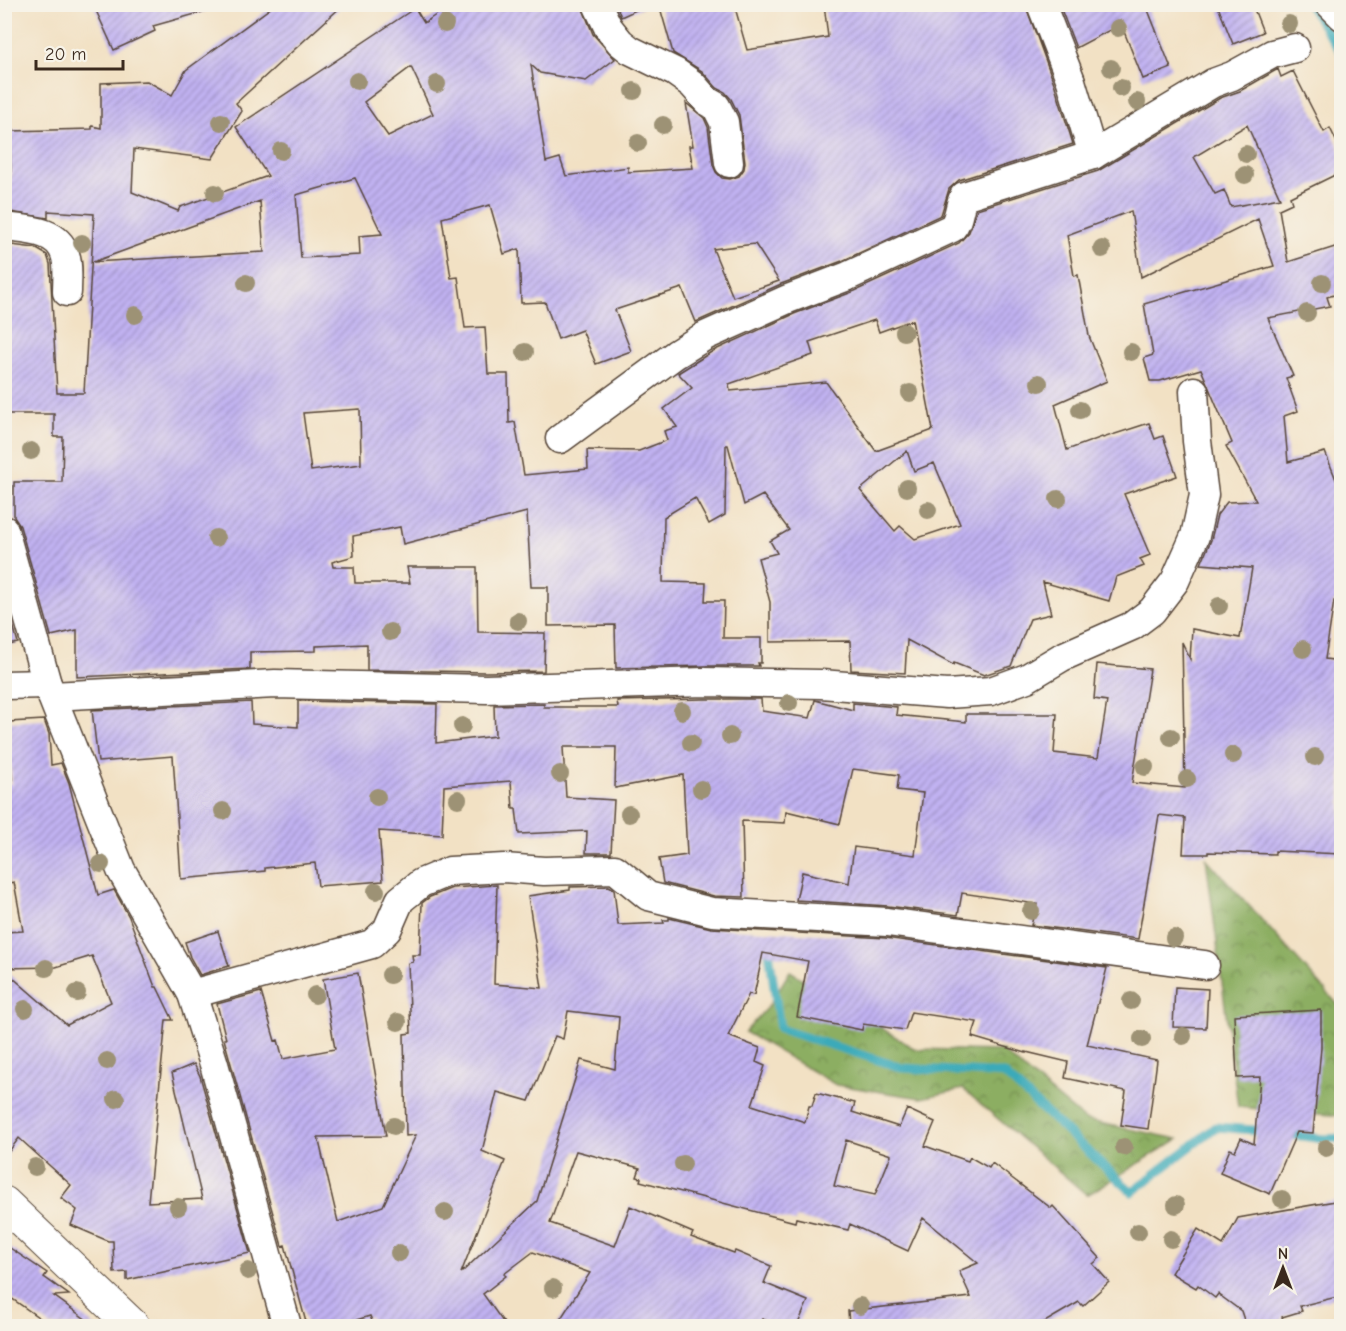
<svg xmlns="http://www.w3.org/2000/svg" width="1346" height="1331" viewBox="0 0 1346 1331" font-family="'Comic Neue',sans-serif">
  <defs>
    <pattern id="forest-crowns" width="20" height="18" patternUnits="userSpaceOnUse" patternTransform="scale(1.5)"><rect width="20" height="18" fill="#8cae62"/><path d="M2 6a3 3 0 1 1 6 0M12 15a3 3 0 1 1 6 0" fill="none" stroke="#748e50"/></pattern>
    <pattern id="building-hatch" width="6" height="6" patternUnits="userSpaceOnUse" patternTransform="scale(1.5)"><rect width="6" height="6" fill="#c1b2f2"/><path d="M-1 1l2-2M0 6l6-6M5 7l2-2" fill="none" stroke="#9e91c3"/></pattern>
  </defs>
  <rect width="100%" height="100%" fill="#f7f3e8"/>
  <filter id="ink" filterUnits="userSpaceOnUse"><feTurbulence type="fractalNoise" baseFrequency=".0167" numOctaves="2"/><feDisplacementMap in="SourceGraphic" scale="12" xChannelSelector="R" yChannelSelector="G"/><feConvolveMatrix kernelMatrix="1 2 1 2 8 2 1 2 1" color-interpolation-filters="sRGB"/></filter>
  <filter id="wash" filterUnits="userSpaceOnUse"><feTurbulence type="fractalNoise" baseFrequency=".008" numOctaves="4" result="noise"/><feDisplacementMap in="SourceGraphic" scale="24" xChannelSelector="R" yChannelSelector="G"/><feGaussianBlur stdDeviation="1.35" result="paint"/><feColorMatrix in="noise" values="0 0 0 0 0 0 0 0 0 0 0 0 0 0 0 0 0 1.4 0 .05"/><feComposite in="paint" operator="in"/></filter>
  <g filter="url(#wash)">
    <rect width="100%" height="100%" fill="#f2e1c4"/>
    <g fill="url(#forest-crowns)" stroke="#646c40" stroke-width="1.5">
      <polygon points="1206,858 1341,1008 1341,1116 1238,1107"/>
      <polygon points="790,971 915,1049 1002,1051 1085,1120 1178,1139 1087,1195 963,1089 921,1098 836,1085 745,1032 770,1004"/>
    </g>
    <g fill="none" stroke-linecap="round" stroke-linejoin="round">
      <g stroke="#3aaab9" stroke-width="9">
        <polyline points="1308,4 1342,53"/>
        <polyline points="769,951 780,1029 903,1068 1004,1074 1132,1192 1216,1127 1266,1131"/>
        <polyline points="1285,1134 1324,1139 1342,1138"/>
      </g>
    </g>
    <g id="blocks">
      <g fill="url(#building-hatch)" fill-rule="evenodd">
        <polygon points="93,4 205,4 206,11 153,26 155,31 114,50"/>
        <path d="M276,4H344L236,103L242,111L212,159L134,149L132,192L178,211L180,207L268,176L236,127L415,8L424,23L452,4H581L593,34L615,59L586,81L540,73L531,65L546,162L560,158L566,176L628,167V172L693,168L689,146H693L686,103L704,118L708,127L713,165L716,172L722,178L730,179L739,176L744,169L745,162L739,115L731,99L725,92L717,88L702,71L673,53L659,4H734L747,50L828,37L824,4H978L979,10L1011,4H1025L1055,86L1073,144L959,180L949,189L941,215L842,261L781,284L696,322L682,288L615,310L631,351L596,364L582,330L558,339L545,302L521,303L519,249L504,254L490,205L442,218L451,278L458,277L465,328L485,327L488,374H508L509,423L515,422L524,475L588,469L587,450L639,451L667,440L664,431L677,427L664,409L692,388L678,373L713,351L794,314L855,291L959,243L969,232L977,209L1098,171L1220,98L1240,91L1278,69L1281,77L1293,71L1324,132L1330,128L1341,151V172L1290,197L1292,203L1279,209L1288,262L1341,245V293L1327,297L1330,306L1268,318L1293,376L1286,378L1298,411L1284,416L1288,462L1325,452L1341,492L1339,533H1341V601H1334L1325,659L1341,661V854L1275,851V854L1208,852V854H1183L1185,818L1159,815L1138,939L1031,925L1037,904L962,893L958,915L888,906L796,900L802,872L849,883L854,847L915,855L923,793L897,790L899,775L853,769L840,824L786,811L785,823L742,821L744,897L714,896L663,883L659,859L687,855L683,775L615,788L616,747H563L566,797L614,800L611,853H586L587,831L519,834L516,809H513L511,781L444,786L442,835L379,831L383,881L318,886L315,863L265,868V871L181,879L173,756L98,762L92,710L251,702L252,724L298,727V701L437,704L436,743L495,736L494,705L544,704V707H618L617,701L704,699H761L762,711L810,718L815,700L853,710V703L897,707L896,715L966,722V714H1057L1054,753L1098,758L1107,701L1094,699L1097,664L1150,669L1132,783L1185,788L1182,642L1190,659L1192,629L1240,638L1252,568L1201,564L1211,540L1217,515L1227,502L1256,501L1226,446L1232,443L1201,369L1160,381H1150L1144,358L1153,355L1144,304L1274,266L1258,219L1141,277L1131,211L1067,235L1074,276L1078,275L1089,336L1107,381L1055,404L1067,450L1102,437L1103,438L1149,423L1155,439L1163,436L1177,476L1124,494L1150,555L1140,559L1144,566L1116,577L1109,601L1043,582L1051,614L1030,619L1011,666L984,675L954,663L953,665L907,640L905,673L851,670L850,641L770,642V602L758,558L777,553L770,541L789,530L763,495L744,505L728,445H726L725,515L709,524L695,498L664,517L663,582L706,583L705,601H724L723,638H761V663H758L759,666H703L616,668L615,625L548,626V587H531L527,512L403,544L400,527L353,536L354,556L332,562L333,567H354L355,583H410L407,567H477L478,632L545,633L544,671L486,672L367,670V644L316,646V651L250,652V669L77,677V630L51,636L20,526L14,517V482H62L63,437H54V414H4V244L35,248L47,255L50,264L57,393H84L94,214L48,211V218L4,211V192H9V189H11L10,131L92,129V126L101,128V83L147,81L172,95L186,70ZM411,67L433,114L388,136L364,102ZM1247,125L1280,198L1231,207L1224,190L1215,194L1194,157ZM355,178L382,234L359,236L360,255L301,258L296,195ZM260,201L264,252L93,262L186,228ZM755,244L779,281L733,297L713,249ZM875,320L879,332L912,320L933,430L876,451L826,382L730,391L729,384L813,355L809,342ZM360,409L361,464L311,471L303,413ZM907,451L914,471L934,463L960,524L915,539L900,526L895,531L860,490Z"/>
        <polygon points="616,4 649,4 621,17"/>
        <polygon points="1059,4 1158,4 1148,10 1171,68 1143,79 1121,24 1076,48"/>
        <polygon points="1217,4 1252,4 1263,32 1233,44"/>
        <polygon points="4,593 18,643 4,646"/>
        <polygon points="44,720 49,734 51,765 61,763 69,783 98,895 114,890 129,917 155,987 157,987 173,1020 166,1020 148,1202 202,1199 172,1073 194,1064 200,1076 250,1253 127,1280 127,1272 114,1273 113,1241 108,1241 71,1225 77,1210 61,1198 71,1185 19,1138 4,1158 4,970 67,1025 111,1002 92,956 56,967 4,968 4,932 23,931 14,882 10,883 4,851 4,784 12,784 9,722"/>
        <path d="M497,885L494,984L542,988L528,896L570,890V887L609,886L614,889L618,925L664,923L663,920H669V918L711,928L885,938L1107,968L1087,1045L1157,1060L1148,1129L1121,1125L1126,1091L1065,1078L1068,1062L1026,1052V1053L972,1037L977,1022L911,1012L905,1030L863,1024L862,1030L797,1017L808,961L763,953L754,995L749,994L728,1036L760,1048L756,1062L765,1066L752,1105L805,1122L809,1106H812L816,1093L855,1103L852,1112L899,1127L907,1109L935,1122L925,1146L968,1161L970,1157L989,1168L992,1163L1051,1208L1053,1206L1100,1258L1093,1264L1109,1282L1083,1306L1079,1302L1038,1326H849L848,1311L971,1297L959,1271L978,1263L923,1218L908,1251L850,1224L848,1230L796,1218L795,1222L640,1181L641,1178L637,1177L640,1168L576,1151L550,1223L615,1246L630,1206L693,1233L691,1237L734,1253L735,1251L771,1266L764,1283L808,1301L797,1326H780L762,1319L759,1326H556L590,1273L533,1252L504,1274L506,1276L483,1294L506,1326H374L370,1316L336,1326H307L285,1245L282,1246L224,1039H226L217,1004L261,992L275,1041L278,1040L283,1059L335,1049L323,979L358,973L386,1136L318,1137L338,1222L383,1206L416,1135L406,1136L404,1034L411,1033L408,963L413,962L412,955H420L422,903L430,897L452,888ZM568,1011L619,1017L615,1069L581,1060L537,1201L461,1273L505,1161L482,1151L497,1092L529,1101L555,1036L563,1039ZM846,1140L891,1155L875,1195L834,1186Z"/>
        <polygon points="218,931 229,966 200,975 190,957 185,942"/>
        <polygon points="1175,987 1208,989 1206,1028 1173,1027"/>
        <polygon points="1321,1010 1321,1048 1313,1133 1297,1132 1270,1194 1220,1173 1230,1149 1235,1151 1241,1138 1254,1144 1260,1077 1237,1078 1234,1015"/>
        <polygon points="1341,1200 1341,1296 1300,1306 1302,1311 1282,1317 1283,1320 1266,1326 1246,1326 1241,1311 1218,1294 1215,1298 1198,1285 1196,1288 1171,1273 1198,1229 1223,1245 1238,1218"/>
        <polygon points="4,1244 47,1273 44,1277 69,1295 54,1296 95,1326 51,1326 4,1293"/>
      </g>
    </g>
  </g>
  <g filter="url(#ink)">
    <use href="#blocks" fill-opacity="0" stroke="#564537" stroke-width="1.5"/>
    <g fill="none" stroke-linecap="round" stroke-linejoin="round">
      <g stroke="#564537" stroke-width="31">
        <g id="minor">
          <polyline points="597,4 608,27 620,42 630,50 675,72 692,84 707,101 716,106 724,122 729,163"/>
          <polyline points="1041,4 1071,81 1093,155"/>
          <polyline points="1330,4 1342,16"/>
          <path d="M4,227C26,230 57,229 65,254C69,265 67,280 67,292"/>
          <path d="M560,439L676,354L705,336L788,299L848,276L952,228C960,219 958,208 964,196L1093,155L1213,83L1232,76L1272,54L1295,48"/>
          <polyline points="4,530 47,684 121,870 192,994 214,1064 287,1326"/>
          <polyline points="4,685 47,684"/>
          <polyline points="52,696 275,684 486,689 704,682 821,684 947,694 991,691 1027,678 1062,657 1132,626 1152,611 1175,581 1195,536 1204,495 1197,441 1194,391"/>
          <polyline points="192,994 372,944 387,930 400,900 421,883 450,871 504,868 544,871 615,869 648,896 712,912 887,922 1205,965"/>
        </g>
      </g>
      <g stroke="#564537" stroke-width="35">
        <polyline id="tertiary" points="4,1203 133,1326"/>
      </g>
      <use href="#minor" stroke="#fff" stroke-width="28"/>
      <use href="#tertiary" stroke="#fff" stroke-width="33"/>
    </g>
    <g fill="#9d9274">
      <circle cx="445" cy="24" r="9"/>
      <circle cx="1289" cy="24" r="9"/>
      <circle cx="1118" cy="28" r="9"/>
      <circle cx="1111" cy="68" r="9"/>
      <circle cx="357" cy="81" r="9"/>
      <circle cx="437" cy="84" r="9"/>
      <circle cx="1121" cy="88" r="9"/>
      <circle cx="634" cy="91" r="9"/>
      <circle cx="1137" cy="102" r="9"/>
      <circle cx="221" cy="122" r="9"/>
      <circle cx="663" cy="125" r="9"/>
      <circle cx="638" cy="143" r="9"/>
      <circle cx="281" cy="151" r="9"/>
      <circle cx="1246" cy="154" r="9"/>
      <circle cx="1245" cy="175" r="9"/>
      <circle cx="215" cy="193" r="9"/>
      <circle cx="82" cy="243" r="9"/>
      <circle cx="1102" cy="249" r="9"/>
      <circle cx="246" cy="283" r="9"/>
      <circle cx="1322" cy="283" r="9"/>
      <circle cx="1307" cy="313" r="9"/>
      <circle cx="135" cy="315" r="9"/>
      <circle cx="904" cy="332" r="9"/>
      <circle cx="525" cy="352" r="9"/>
      <circle cx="1131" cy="352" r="9"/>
      <circle cx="1039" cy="383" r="9"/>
      <circle cx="910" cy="393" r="9"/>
      <circle cx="1080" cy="410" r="9"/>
      <circle cx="31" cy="451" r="9"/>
      <circle cx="907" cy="488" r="9"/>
      <circle cx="1058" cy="499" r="9"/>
      <circle cx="928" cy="510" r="9"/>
      <circle cx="216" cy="538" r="9"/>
      <circle cx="1219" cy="606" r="9"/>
      <circle cx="518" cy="621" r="9"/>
      <circle cx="390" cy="632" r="9"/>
      <circle cx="1303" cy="649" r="9"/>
      <circle cx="789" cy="703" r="9"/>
      <circle cx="682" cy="711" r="9"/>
      <circle cx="462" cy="726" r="9"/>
      <circle cx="730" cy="736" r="9"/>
      <circle cx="1171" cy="737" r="9"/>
      <circle cx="691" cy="743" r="9"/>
      <circle cx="1233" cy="755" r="9"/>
      <circle cx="1315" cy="757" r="9"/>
      <circle cx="1145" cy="767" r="9"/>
      <circle cx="560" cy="774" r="9"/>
      <circle cx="1187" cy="779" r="9"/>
      <circle cx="701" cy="789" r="9"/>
      <circle cx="377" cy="797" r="9"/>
      <circle cx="458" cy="799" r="9"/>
      <circle cx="223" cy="811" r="9"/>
      <circle cx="629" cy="814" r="9"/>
      <circle cx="101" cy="864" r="9"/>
      <circle cx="376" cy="891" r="9"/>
      <circle cx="1031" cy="911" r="9"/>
      <circle cx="1174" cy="938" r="9"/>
      <circle cx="46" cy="968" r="9"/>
      <circle cx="390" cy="975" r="9"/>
      <circle cx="77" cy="993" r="9"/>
      <circle cx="315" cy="995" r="9"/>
      <circle cx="1131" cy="1001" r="9"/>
      <circle cx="25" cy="1009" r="9"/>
      <circle cx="398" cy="1022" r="9"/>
      <circle cx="1183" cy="1036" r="9"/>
      <circle cx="1142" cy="1039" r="9"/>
      <circle cx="107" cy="1061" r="9"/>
      <circle cx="116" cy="1099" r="9"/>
      <circle cx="394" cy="1126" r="9"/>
      <circle cx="1124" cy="1147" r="9"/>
      <circle cx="1326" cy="1148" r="9"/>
      <circle cx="683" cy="1164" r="9"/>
      <circle cx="35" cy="1167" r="9"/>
      <circle cx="1282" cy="1199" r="9"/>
      <circle cx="1176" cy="1205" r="9"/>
      <circle cx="178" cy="1207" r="9"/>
      <circle cx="445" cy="1212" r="9"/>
      <circle cx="1138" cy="1232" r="9"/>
      <circle cx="1171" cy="1239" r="9"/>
      <circle cx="399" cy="1253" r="9"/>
      <circle cx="248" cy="1271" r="9"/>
      <circle cx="553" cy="1288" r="9"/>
      <circle cx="860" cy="1306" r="9"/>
    </g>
  </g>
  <rect width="1346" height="1331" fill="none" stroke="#f7f3e8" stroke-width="24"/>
  <g transform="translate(1283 1268)" stroke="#f7f3e8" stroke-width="4.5" paint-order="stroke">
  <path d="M0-4.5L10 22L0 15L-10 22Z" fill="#3b2a1e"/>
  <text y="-9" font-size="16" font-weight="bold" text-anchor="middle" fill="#3b2a1e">N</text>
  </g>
  <path d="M36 60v9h87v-9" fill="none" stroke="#3b2a1e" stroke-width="3"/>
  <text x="45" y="60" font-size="18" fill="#3b2a1e" stroke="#f7f3e8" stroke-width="4.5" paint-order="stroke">20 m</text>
</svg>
